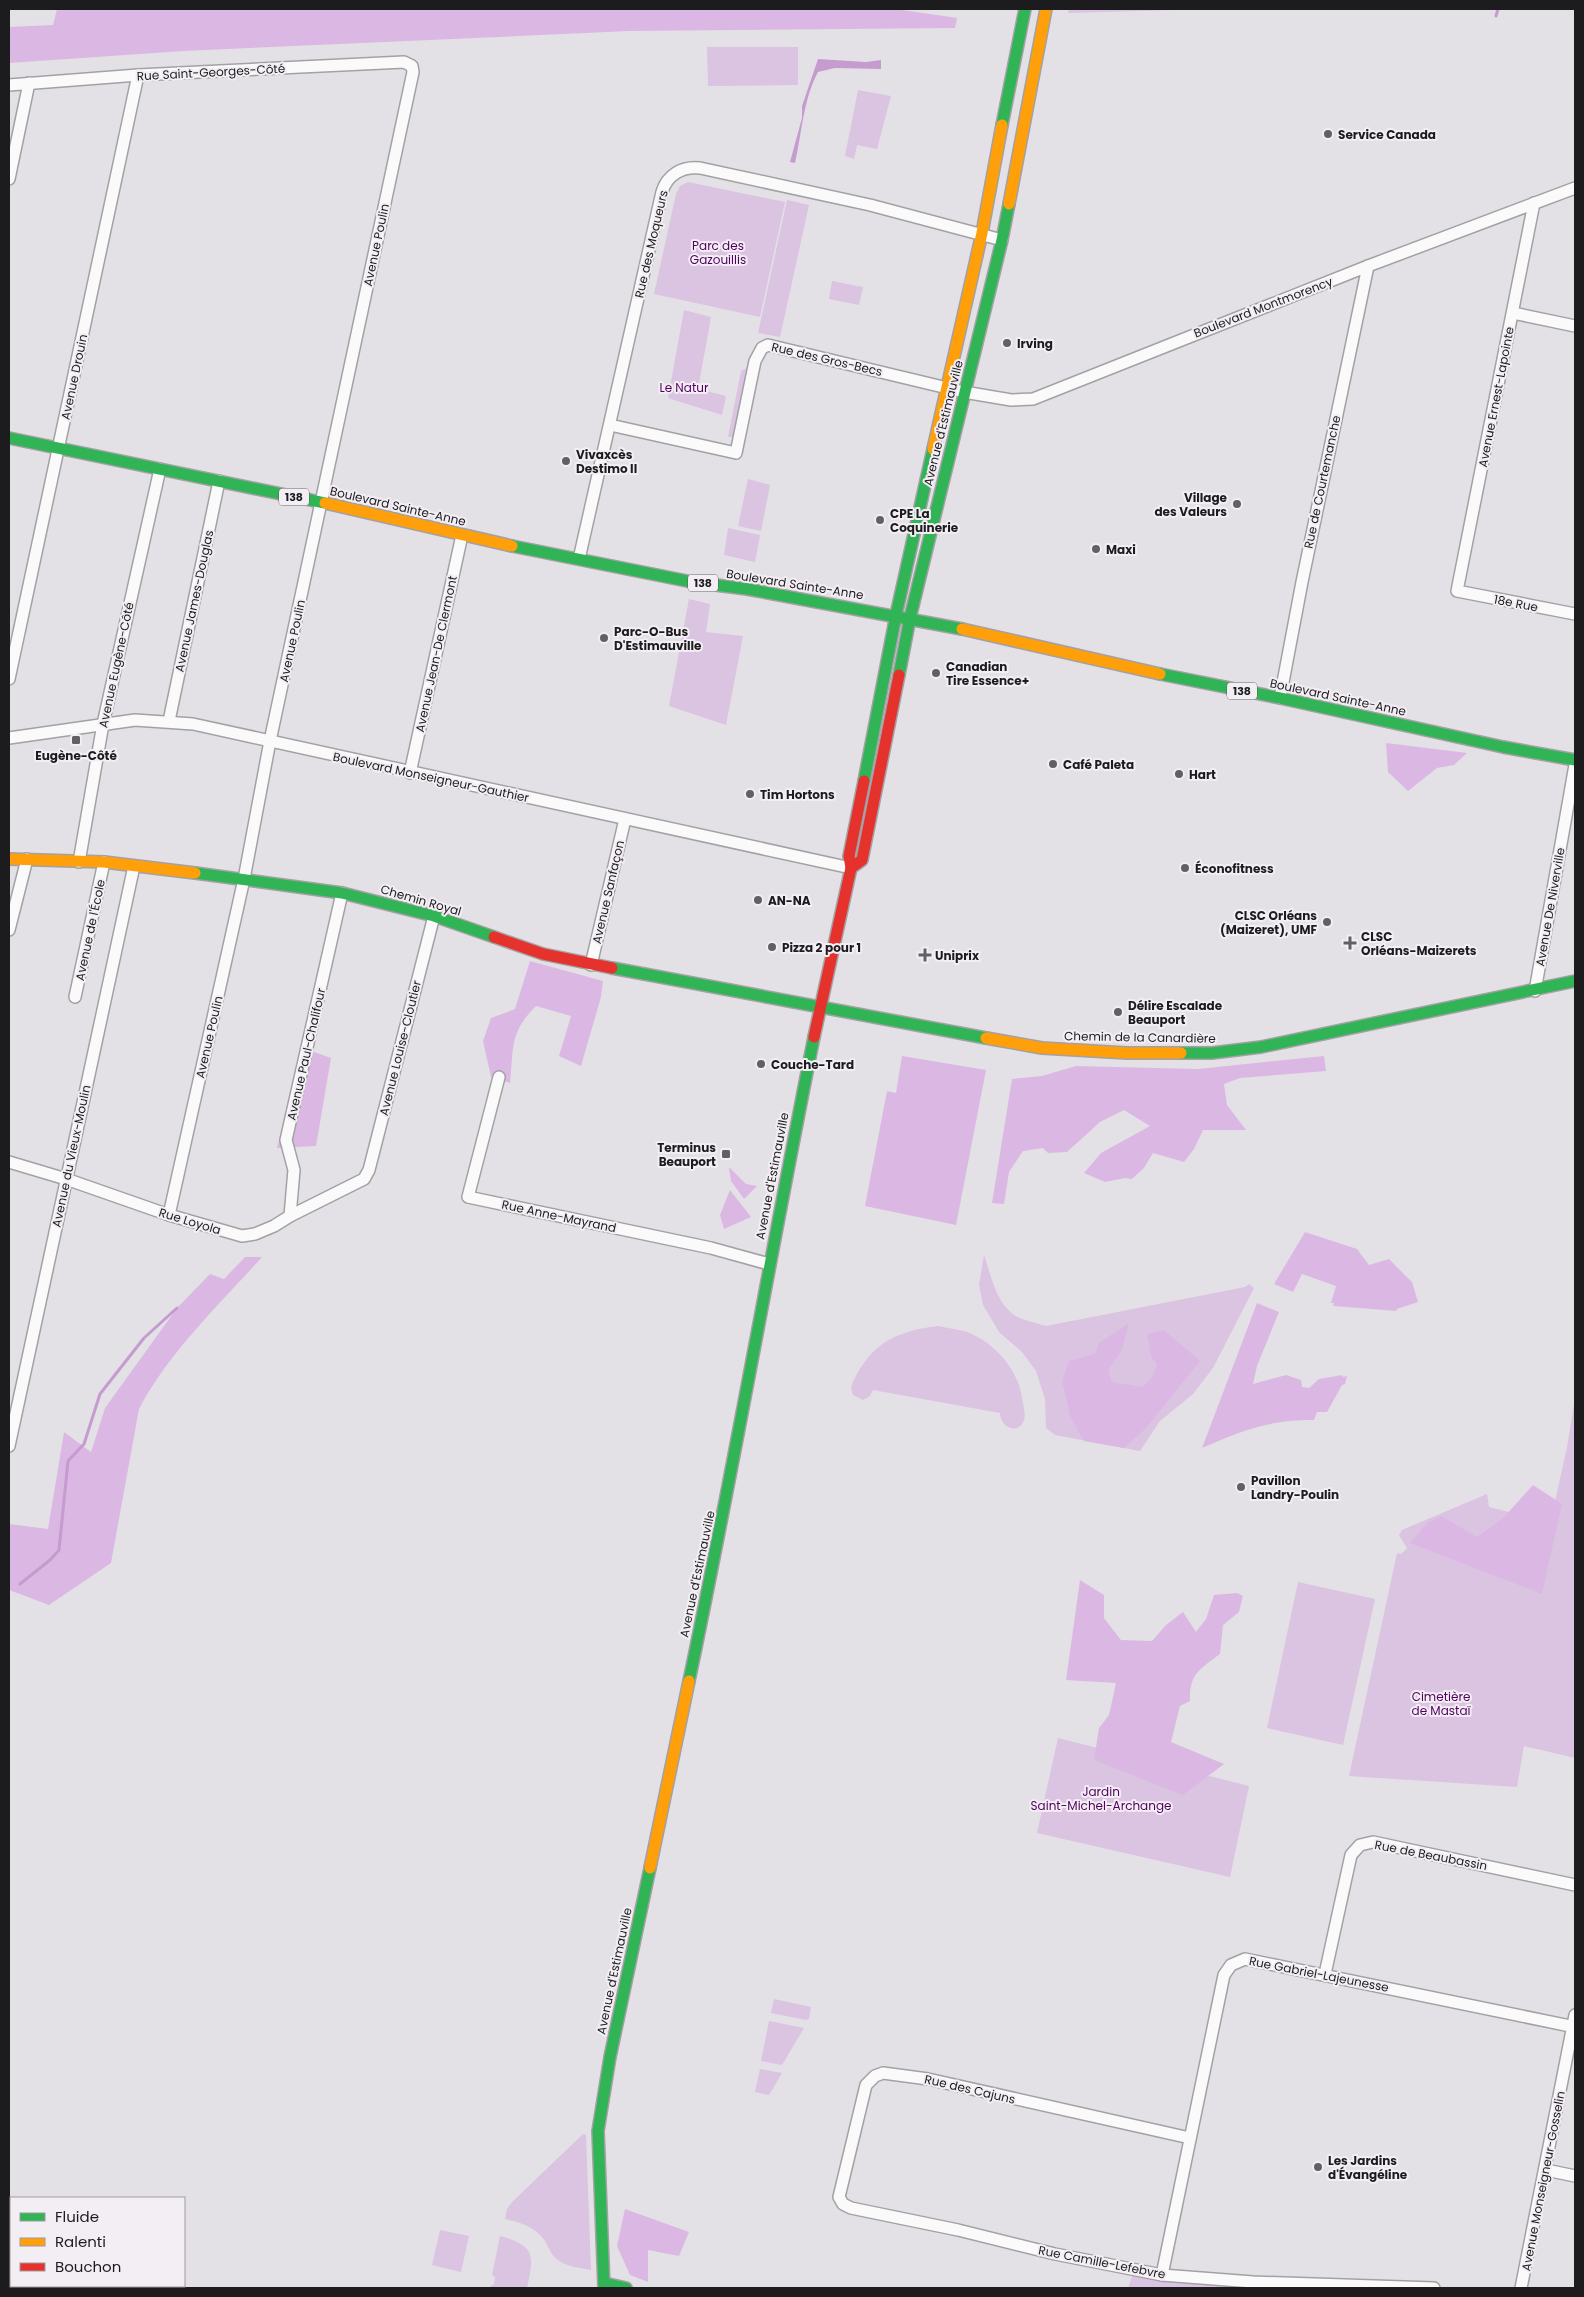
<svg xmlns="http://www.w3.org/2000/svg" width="1584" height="2297" viewBox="0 0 1584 2297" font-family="Poppins,sans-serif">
  <rect width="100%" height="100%" fill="#e4e1e6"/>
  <g fill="#dbc3e2">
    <polygon points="1069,9 1211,9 1068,13"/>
    <polygon points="707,47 798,47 798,85 708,86"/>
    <polygon points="858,90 891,96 877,149 857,145 854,159 845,156"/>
    <polygon points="688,182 785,202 760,317 654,294 676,194 680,186"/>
    <polygon points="787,200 809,205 780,337 758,333"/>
    <polygon points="832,281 863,287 859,305 829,299"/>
    <polygon points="684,310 711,317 698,389 726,396 722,415 668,398"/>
    <polygon points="747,368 733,437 728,437 741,371"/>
    <polygon points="748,479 770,485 761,531 738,526"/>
    <polygon points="728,528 760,535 755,562 724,555"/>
    <polygon points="689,599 710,604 706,632 743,636 726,725 669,706"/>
    <path d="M984,1255C991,1275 996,1304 1016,1316C1024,1321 1037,1323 1046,1326L1245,1287L1249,1284L1254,1288L1213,1368L1193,1394L1160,1421L1140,1451L1055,1435L1046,1428L1045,1399L1036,1371L1022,1352L999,1332L983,1305L979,1285Z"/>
    <path d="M938,1326C946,1328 956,1329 964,1331C992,1340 1018,1368 1022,1398C1023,1404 1026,1414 1024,1420C1018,1436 1000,1427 1000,1413L873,1390L870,1396L863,1400L853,1395C849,1387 853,1382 857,1374C876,1340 900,1331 938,1326Z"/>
    <polygon points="1575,1398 1575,1758 1524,1746 1517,1787 1349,1776 1397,1553 1401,1554 1407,1548 1399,1535 1402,1530 1487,1494 1489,1507 1549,1522 1537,1583 1567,1447"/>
    <polygon points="1298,1582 1375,1599 1343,1745 1267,1728"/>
    <polygon points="1058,1738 1249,1786 1230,1877 1037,1833"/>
    <polygon points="774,1999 811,2007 809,2019 806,2020 771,2013"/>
    <polygon points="769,2021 804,2028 782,2065 761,2061"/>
    <polygon points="760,2069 782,2073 769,2095 755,2092"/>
    <path d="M583,2134L586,2135L591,2270C581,2268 567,2267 558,2260C551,2255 549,2248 545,2241C536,2227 520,2222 505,2219L507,2209L512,2202Z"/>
    <polygon points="440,2230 469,2236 461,2272 432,2265"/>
    <path d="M500,2236C536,2246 534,2255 527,2288H488L494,2284L495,2277L492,2275Z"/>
    <polygon points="1134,2271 1253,2282 1253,2288 1128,2288"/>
  </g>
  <g fill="#dbb8e3">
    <polygon points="57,9 896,9 957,18 955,28 630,31 184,51 9,63 9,27 53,25"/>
    <polygon points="1386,743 1467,753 1454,765 1437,768 1408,791 1388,772"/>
    <path d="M530,961L603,981L601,997L581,1066L559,1056L571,1016L536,1006C509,1033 514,1047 510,1083L491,1077L483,1041L491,1018L515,1009Z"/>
    <polygon points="303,1048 331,1058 316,1146 277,1148"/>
    <polygon points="902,1056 986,1070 956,1225 865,1206 887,1091 896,1093"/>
    <polygon points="1324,1056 1326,1071 1240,1078 1224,1084 1227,1105 1246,1130 1203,1130 1194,1149 1184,1162 1153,1153 1144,1168 1132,1179 1125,1178 1105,1182 1084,1173 1101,1153 1150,1126 1124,1110 1100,1122 1067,1152 1048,1153 1043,1148 1023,1151 1009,1172 1004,1204 992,1203 1012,1079 1042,1076 1076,1066 1198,1069"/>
    <polygon points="729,1167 746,1184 757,1186 744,1199 731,1181"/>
    <polygon points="730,1190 751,1217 724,1229 720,1215"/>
    <polygon points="1305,1232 1357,1249 1369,1265 1389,1259 1412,1282 1418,1302 1397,1309 1396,1311 1333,1306 1334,1303 1331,1303 1336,1286 1302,1274 1293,1292 1274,1284"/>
    <path d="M245,1257H262C219,1305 169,1352 139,1409L111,1563L49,1605L9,1590V1524L48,1529L64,1432L91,1452L105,1408L177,1308L210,1274L224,1279Z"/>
    <path d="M1257,1303L1279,1312L1257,1366L1253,1384L1286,1375L1301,1380L1302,1387L1309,1388L1319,1379L1342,1375L1343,1377L1347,1376L1345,1384L1342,1385L1327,1412H1317L1314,1420C1269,1420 1243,1430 1202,1448Z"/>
    <polygon points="1129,1323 1122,1350 1108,1370 1112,1382 1143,1387 1152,1377 1157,1365 1151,1356 1147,1334 1164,1330 1200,1361 1146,1428 1124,1448 1084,1441 1070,1416 1062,1381 1069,1361 1095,1354 1099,1343"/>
    <polygon points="1533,1485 1562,1504 1542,1594 1410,1543 1427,1523 1441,1516 1477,1537 1503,1518"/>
    <path d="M1080,1580L1104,1595V1618L1121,1640L1152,1641L1166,1625L1183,1612L1196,1632L1206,1619L1214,1595L1237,1593L1243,1596L1239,1612L1223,1625L1220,1654C1200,1669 1189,1674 1190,1701L1180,1706L1171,1742L1224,1764L1183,1795L1094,1760L1099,1728L1109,1715L1116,1683L1066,1680Z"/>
    <polygon points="625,2209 689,2232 679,2256 648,2250 648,2282 630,2275 617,2246"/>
  </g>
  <path fill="#c59bd0" d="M818,59L866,62L881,60V69L835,68L818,72C803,100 802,133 795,163L790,162L802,118V106Z"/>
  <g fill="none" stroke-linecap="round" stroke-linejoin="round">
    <g stroke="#c59bd0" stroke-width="3">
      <polyline points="1496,16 1498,9"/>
      <polyline points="20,1584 50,1560 59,1550 68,1461 84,1444 100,1394 144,1338 177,1308"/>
    </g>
    <g stroke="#a3a1a4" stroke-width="14">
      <g id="street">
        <polyline points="9,85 138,75 404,62 412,66 413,72 270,741 244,879 169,1215"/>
        <polyline points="9,179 29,83"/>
        <polyline points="1534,203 1457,591 1575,614"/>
        <polyline points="1513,313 1575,326"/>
        <polyline points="610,425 736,453 755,361 762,348 768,345 964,392 1011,400 1033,399 1368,266 1575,188"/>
        <path d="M579,559L662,192C667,175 682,166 700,168L870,205L1002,240"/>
        <polyline points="9,679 138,75"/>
        <polyline points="1280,698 1302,582 1368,266"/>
        <polyline points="169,721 219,481"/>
        <polyline points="9,738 135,720 193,724 851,868"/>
        <polyline points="410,773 462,535"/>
        <polyline points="79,862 103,724 160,469"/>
        <polyline points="9,930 27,859"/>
        <polyline points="591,965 625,819"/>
        <polyline points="1535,991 1575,765"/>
        <polyline points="75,997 104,862"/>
        <polyline points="499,1077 468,1197 711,1248 769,1264"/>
        <polyline points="9,1162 66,1179 169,1215 242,1236 255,1234 274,1226 290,1216 364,1179 369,1170 434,916"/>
        <polyline points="290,1216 294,1170 286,1140 342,893"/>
        <polyline points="9,1446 134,866"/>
        <polyline points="1325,1974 1351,1855 1360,1845 1373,1842 1575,1885"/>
        <polyline points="1190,2138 928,2079 883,2073 875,2076 866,2085 839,2197 843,2204 851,2208 958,2230 1055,2254 1162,2275 1253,2282 1434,2288"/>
        <polyline points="1546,2170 1575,2176"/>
        <polyline points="1162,2275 1224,1975 1231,1965 1245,1959 1575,2027"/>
        <polyline points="9,2286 10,2288"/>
        <polyline points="1521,2288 1575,2015"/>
      </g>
    </g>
    <g stroke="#a3a1a4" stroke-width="14">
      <g id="fast">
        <polyline points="1002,125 1025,9"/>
        <polyline points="9,438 325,503"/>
        <polyline points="512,546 692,582 747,589 962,629"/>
        <polyline points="1160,674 1280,698 1503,747 1575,760"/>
        <polyline points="899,675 910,618 1002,240 1009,204"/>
        <polyline points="864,781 896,615 933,449"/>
        <polyline points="195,873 342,893 434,916 494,937"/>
        <polyline points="612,968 986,1038"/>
        <polyline points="1181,1053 1212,1053 1261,1047 1575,981"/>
        <path d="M689,1681C734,1467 771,1252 814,1037"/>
        <polyline points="604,2283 626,2288"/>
        <polyline points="604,2288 598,2131 610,2057 650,1868"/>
      </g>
    </g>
    <g stroke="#a3a1a4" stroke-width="14">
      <g id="slow">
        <polyline points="1009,204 1046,9"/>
        <polyline points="933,449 982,233 1002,125"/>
        <polyline points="325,503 512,546"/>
        <polyline points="962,629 1160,674"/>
        <polyline points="9,859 104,862 195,873"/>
        <polyline points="986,1038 1042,1048 1127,1053 1181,1053"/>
        <polyline points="650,1868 689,1681"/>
      </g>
    </g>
    <g stroke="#a3a1a4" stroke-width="14">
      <g id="jam">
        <polyline points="851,868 862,860 899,675"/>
        <polyline points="494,937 543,954 612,968"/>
        <polyline points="814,1037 851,868 849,856 864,781"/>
      </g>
    </g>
    <use href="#street" stroke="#fbfafb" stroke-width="11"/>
    <use href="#fast" stroke="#30b455" stroke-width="11"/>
    <use href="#slow" stroke="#ff9f0a" stroke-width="11"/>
    <use href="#jam" stroke="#e5322d" stroke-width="11"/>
  </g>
  <g fill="#626063" stroke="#f3eef4" stroke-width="2">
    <circle cx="1328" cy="134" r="5"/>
    <circle cx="1007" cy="343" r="5"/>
    <circle cx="566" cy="461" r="5"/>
    <circle cx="1237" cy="504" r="5"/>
    <circle cx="880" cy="520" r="5"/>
    <circle cx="1096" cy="549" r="5"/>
    <circle cx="604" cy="638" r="5"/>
    <circle cx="936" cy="673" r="5"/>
    <rect x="71" y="735" width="10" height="10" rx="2.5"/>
    <circle cx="1053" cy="764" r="5"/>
    <circle cx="1179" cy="774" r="5"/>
    <circle cx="750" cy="794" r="5"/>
    <circle cx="1185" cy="868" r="5"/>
    <circle cx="758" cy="900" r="5"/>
    <circle cx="1327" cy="922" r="5"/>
    <path d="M1347.5 935.5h5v5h5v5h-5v5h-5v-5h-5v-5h5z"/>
    <circle cx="772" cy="947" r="5"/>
    <path d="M922.5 947.5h5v5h5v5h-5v5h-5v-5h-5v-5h5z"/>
    <circle cx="1118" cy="1012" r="5"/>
    <circle cx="761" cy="1064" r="5"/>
    <rect x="721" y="1149" width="10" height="10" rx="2.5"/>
    <circle cx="1241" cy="1487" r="5"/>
    <circle cx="1318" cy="2167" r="5"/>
  </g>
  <g text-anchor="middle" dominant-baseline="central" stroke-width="4" stroke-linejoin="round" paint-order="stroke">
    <g fill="#f3eef4" stroke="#5c5a5e" stroke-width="1">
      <rect x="279" y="488.5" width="30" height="17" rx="4"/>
      <rect x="688" y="574.5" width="30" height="17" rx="4"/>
      <rect x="1227" y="682.5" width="30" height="17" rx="4"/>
    </g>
    <g font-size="11" font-weight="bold" fill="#1c1b1d">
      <text x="294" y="497">138</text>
      <text x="703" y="583">138</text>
      <text x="1242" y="691">138</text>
    </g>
    <g font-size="12" fill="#1c1b1d" stroke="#f3eef4">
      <text transform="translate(211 72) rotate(-3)">Rue Saint-Georges-Côté</text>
      <text transform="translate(651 244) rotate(-77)">Rue des Moqueurs</text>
      <text transform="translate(376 245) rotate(-78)">Avenue Poulin</text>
      <text transform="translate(1263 307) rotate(-21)">Boulevard Montmorency</text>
      <text transform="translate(827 359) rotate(13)">Rue des Gros-Becs</text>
      <text transform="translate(74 377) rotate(-78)">Avenue Drouin</text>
      <text transform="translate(1496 397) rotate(-79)">Avenue Ernest-Lapointe</text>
      <text transform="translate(943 423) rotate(-76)">Avenue d'Estimauville</text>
      <text transform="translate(1322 482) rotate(-78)">Rue de Courtemanche</text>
      <text transform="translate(398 506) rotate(13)">Boulevard Sainte-Anne</text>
      <text transform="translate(795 584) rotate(9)">Boulevard Sainte-Anne</text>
      <text transform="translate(194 601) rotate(-78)">Avenue James-Douglas</text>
      <text transform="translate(1516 603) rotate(11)">18e Rue</text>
      <text transform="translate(292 641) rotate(-78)">Avenue Poulin</text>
      <text transform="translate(436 654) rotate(-78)">Avenue Jean-De Clermont</text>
      <text transform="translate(116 665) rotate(-78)">Avenue Eugène-Côté</text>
      <text transform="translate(1338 697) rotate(12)">Boulevard Sainte-Anne</text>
      <text transform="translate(431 777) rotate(12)">Boulevard Monseigneur-Gauthier</text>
      <text transform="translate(608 892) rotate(-77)">Avenue Sanfaçon</text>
      <text transform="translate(421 900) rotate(16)">Chemin Royal</text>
      <text transform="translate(1550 907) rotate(-80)">Avenue De Niverville</text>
      <text transform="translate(90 930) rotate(-78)">Avenue de l'École</text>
      <text transform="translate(209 1037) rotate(-77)">Avenue Poulin</text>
      <text transform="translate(1140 1037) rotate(1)">Chemin de la Canardière</text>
      <text transform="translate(400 1048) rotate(-76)">Avenue Louise-Cloutier</text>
      <text transform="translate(306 1054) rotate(-77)">Avenue Paul-Chalifour</text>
      <text transform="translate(71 1156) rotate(-78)">Avenue du Vieux-Moulin</text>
      <text transform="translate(772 1176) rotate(-79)">Avenue d'Estimauville</text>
      <text transform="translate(559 1216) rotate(12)">Rue Anne-Mayrand</text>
      <text transform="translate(190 1221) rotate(17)">Rue Loyola</text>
      <text transform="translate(697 1574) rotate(-78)">Avenue d'Estimauville</text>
      <text transform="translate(1431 1855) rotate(11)">Rue de Beaubassin</text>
      <text transform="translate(614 1971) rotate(-78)">Avenue d'Estimauville</text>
      <text transform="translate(1319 1974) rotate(11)">Rue Gabriel-Lajeunesse</text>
      <text transform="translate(970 2089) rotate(13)">Rue des Cajuns</text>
      <text transform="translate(1543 2181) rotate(-79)">Avenue Monseigneur-Gosselin</text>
      <text transform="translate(1102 2262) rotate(11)">Rue Camille-Lefebvre</text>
    </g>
    <g font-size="12" font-weight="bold" fill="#1c1b1d" stroke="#f3eef4" text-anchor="start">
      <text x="1338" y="134">Service Canada</text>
      <text x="1017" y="343">Irving</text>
      <text x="576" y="454">Vivaxcès<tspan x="576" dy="14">Destimo II</tspan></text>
      <text x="1227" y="497" text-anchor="end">Village<tspan x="1227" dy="14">des Valeurs</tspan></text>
      <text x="890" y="513">CPE La<tspan x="890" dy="14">Coquinerie</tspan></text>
      <text x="1106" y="549">Maxi</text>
      <text x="614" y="631">Parc-O-Bus<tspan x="614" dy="14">D'Estimauville</tspan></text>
      <text x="946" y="666">Canadian<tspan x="946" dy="14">Tire Essence+</tspan></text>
      <text x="76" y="755" text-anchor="middle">Eugène-Côté</text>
      <text x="1063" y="764">Café Paleta</text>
      <text x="1189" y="774">Hart</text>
      <text x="760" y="794">Tim Hortons</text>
      <text x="1195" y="868">Éconofitness</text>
      <text x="768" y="900">AN-NA</text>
      <text x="1317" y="915" text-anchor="end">CLSC Orléans<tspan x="1317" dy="14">(Maizeret), UMF</tspan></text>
      <text x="1361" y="936">CLSC<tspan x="1361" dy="14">Orléans-Maizerets</tspan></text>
      <text x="782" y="947">Pizza 2 pour 1</text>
      <text x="935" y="955">Uniprix</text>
      <text x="1128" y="1005">Délire Escalade<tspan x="1128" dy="14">Beauport</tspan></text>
      <text x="771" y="1064">Couche-Tard</text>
      <text x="716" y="1147" text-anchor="end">Terminus<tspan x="716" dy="14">Beauport</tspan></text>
      <text x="1251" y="1480">Pavillon<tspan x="1251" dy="14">Landry-Poulin</tspan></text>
      <text x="1328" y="2160">Les Jardins<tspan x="1328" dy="14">d'Évangéline</tspan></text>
    </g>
    <g font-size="12" fill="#510061" stroke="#f3eef4">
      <text x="718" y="245">Parc des<tspan x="718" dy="14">Gazouillis</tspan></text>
      <text x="684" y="387">Le Natur</text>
      <text x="1441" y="1696">Cimetière<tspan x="1441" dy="14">de Mastaï</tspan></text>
      <text x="1101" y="1791">Jardin<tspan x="1101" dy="14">Saint-Michel-Archange</tspan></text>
    </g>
  </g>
  <rect width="1584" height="2297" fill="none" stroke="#1c1b1d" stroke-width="20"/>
  <rect x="10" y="2197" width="175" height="90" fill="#f3eef4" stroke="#9d9a9e"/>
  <rect x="20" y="2213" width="25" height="8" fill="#30b455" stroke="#9d9a9e"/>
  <text x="55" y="2222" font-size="15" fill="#1c1b1d">Fluide</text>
  <rect x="20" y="2238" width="25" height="8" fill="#ff9f0a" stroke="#9d9a9e"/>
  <text x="55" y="2247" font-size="15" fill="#1c1b1d">Ralenti</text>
  <rect x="20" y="2263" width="25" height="8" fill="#e5322d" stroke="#9d9a9e"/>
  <text x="55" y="2272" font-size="15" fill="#1c1b1d">Bouchon</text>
</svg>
